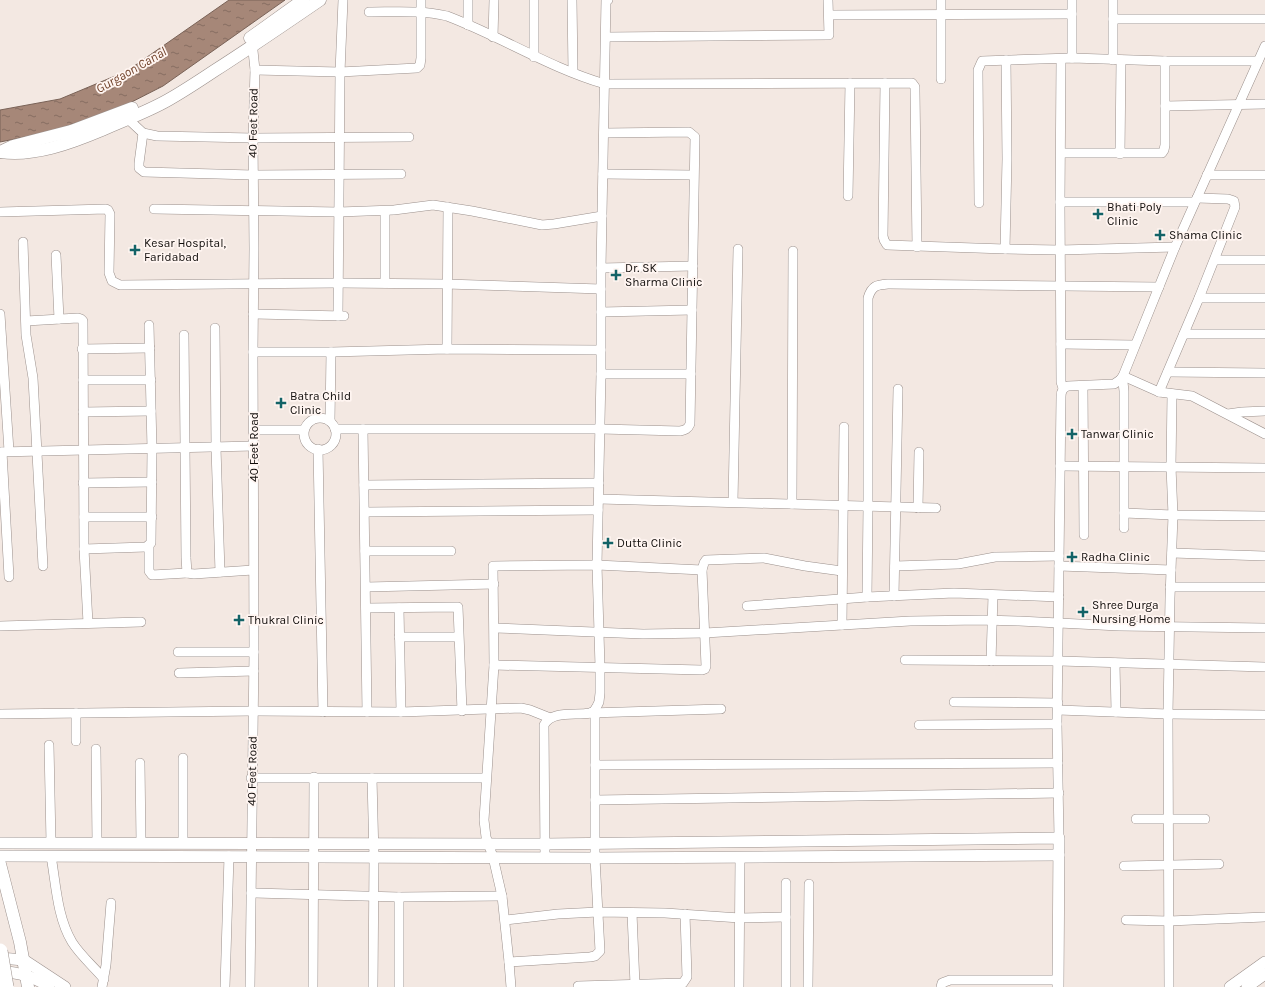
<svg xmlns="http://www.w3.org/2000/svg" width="1265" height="987" viewBox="0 0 1265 987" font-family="Karla,sans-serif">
  <defs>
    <pattern id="water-ripples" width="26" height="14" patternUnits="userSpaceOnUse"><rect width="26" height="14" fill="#a68778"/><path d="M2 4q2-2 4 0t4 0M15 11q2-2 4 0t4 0" fill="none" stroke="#866d61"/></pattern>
  </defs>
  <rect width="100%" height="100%" fill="#f3e8e2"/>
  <polygon fill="url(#water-ripples)" stroke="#796257" points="229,0 285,0 163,86 112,112 60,130 0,142 0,110 60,99 127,71"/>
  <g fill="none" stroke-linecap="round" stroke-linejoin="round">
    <g stroke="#9b908c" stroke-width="10">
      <g id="minor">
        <polyline points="534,0 534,57"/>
        <polyline points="572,0 573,72"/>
        <polyline points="941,0 941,79"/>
        <path d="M369,12C395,12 422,10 447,16C500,36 550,68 605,84L912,83L915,87V91L917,247"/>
        <polyline points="829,15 1072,14"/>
        <polyline points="1113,19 1265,19"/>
        <polyline points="468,25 468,0"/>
        <polyline points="493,37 494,0"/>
        <polyline points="606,37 829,35 828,0"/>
        <polyline points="1072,58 1072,0"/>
        <polyline points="1061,59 1060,202 1061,382 1063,388"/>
        <polyline points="1113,60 1113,0"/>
        <polyline points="255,70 340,72 417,68 420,65 421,58 421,0"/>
        <polyline points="885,83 883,236 884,240 887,245 1005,249 1060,250 1175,247"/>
        <polyline points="1165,106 1265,104"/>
        <polyline points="128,119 143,133 157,136 253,138 409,137"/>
        <polyline points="143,133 139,163 139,168 144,172 253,175 401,174"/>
        <polyline points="1061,153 1162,153 1164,150 1165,145 1165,61"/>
        <polyline points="1120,154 1121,60"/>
        <polyline points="603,174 693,175"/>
        <polyline points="1207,175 1265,175"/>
        <polyline points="848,196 850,83"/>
        <polyline points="1060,202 1194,202"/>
        <polyline points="979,203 978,70 982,61 1072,58 1165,61 1258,61"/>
        <polyline points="154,209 339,212 394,210 433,205 472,211 542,225 554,224 602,216"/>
        <polyline points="385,211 385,283"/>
        <polyline points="0,212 106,209 108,210 110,214 109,273 112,281 120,285 338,283 446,284 601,289"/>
        <polyline points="23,242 26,335 33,378 43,566"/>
        <polyline points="1005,249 1007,159 1006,60"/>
        <polyline points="56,255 59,319"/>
        <polyline points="1215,260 1265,260"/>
        <polyline points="601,268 693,266"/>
        <polyline points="1199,298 1265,298"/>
        <polyline points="601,312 692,310"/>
        <polyline points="0,314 9,451"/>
        <polyline points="253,314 344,316"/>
        <polyline points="338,316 340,72 343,0"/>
        <polyline points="26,321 78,318 81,319 83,321 84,549 88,623"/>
        <polyline points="215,328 216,448 220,572"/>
        <polyline points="1184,334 1265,334"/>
        <polyline points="184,335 186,558 187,573 194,574 253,570"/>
        <polyline points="1061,344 1134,345"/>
        <polyline points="82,349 150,348"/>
        <polyline points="447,349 448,207"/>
        <polyline points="253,352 331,352 447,349 601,350"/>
        <polyline points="1168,372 1265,373"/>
        <polyline points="601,374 691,374"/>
        <polyline points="1123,376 1159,392 1192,396 1265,434"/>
        <polyline points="83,380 151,380"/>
        <polyline points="1120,380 1123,382 1124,391 1124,528"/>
        <polyline points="1083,386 1084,535"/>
        <polyline points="1159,392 1199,298 1235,207 1234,201 1228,199 1197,198"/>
        <polyline points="83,412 151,411"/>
        <polyline points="1228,414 1242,412 1265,411"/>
        <circle cx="320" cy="434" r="16"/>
        <polyline points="330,421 331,352"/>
        <path d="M335,429H600L680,431C685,430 688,429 690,424L695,137L689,132L604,133"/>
        <polyline points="363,429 367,712"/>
        <polyline points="254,430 304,430"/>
        <polyline points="318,449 323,712"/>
        <polyline points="0,452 254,446"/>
        <polyline points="2,452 9,577"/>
        <polyline points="1060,466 1265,468"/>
        <polyline points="83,483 152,482"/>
        <polyline points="364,485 599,483"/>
        <polyline points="599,499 936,508"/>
        <polyline points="733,502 738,249"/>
        <polyline points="792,504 793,251"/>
        <polyline points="918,508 919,452"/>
        <polyline points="365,512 598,510"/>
        <polyline points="1124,513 1173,515 1265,516"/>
        <polyline points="84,517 152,517"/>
        <polyline points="149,545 149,571 152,575 187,573"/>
        <polyline points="84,549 146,547 151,543 152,449 149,325"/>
        <polyline points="365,551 451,551"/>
        <polyline points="1172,553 1265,556"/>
        <polyline points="895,566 958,564 995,557 1059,556"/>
        <polyline points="1059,566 1171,570"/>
        <polyline points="366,587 494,584"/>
        <polyline points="1170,587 1265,587"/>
        <polyline points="894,596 898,389"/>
        <path d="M867,597L868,506V298C872,285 877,285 889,284L1159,287"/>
        <polyline points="747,606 867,597 954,593 1059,597"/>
        <polyline points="366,608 458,607 462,711"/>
        <polyline points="399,608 401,712"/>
        <polyline points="842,625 844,427"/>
        <polyline points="0,626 141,622"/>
        <polyline points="495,628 643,634 705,633 910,621 983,620 1019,621 1119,626 1265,628"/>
        <polyline points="399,637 458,637"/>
        <polyline points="178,652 254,652"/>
        <polyline points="905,660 1059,661 1265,667"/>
        <polyline points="991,661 993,595"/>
        <polyline points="1115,663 1116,712"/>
        <polyline points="494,665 702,670 705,669 706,666 702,570 704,563 706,560 764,558 805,566 842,571"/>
        <polyline points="179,673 254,671"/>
        <polyline points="954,702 1058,703"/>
        <polyline points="1058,710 1168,714 1265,715"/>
        <polyline points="76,713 76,741"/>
        <polyline points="590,713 721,709"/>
        <polyline points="0,714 253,711 401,712 521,708 530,710 550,718"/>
        <polyline points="919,725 1057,724"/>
        <polyline points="49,745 51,843"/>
        <polyline points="96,749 97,843"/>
        <polyline points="140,763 141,843"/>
        <polyline points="595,765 1058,763"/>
        <polyline points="251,778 486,778"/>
        <polyline points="372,778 374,857 373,987"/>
        <polyline points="595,800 1059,793"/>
        <polyline points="1136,819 1205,819"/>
        <path d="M1059,838L1057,724L1061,397C1061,392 1062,388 1068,386L1114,384L1120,380L1123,376L1175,247L1265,46"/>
        <polyline points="183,843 183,758"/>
        <path d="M51,856C56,884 57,917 72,942C80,955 94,967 104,979"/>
        <path d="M545,858L544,725C552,710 576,716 590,713L594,711L597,706L599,702L600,693V667L597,565L601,374V268L606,0H608"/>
        <polyline points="1124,866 1219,864"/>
        <polyline points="786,883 786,987"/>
        <polyline points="251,893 399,897 502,896"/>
        <polyline points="399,897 399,987"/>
        <polyline points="632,913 635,985"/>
        <polyline points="505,920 558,914 598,912 665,913 740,918 786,917"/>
        <polyline points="1126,920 1169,921 1265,917"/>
        <polyline points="509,962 590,957 595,956 600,951 595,858 595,713"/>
        <polyline points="578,986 683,983 687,977 685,914"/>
        <polyline points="102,987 106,965 111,903"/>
        <polyline points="225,987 229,856"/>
        <polyline points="250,987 254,652 253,352 254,249 253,138 255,70 252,41"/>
        <polyline points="313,987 314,777"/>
        <polyline points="511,987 509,962 502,896 493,857 486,837 484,820 494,665 493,566 597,565 702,570"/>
        <polyline points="739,987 740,857"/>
        <polyline points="808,987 809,884"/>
        <polyline points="941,987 942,983 950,980 1058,980"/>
        <polyline points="1169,987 1168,714 1170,598 1173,515 1171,467 1172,394"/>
      </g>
    </g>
    <g stroke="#9b908c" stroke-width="12">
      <g id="tertiary">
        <polyline points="0,843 544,844 1059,838 1058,987"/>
        <polyline points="0,856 595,858 1059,855"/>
        <polyline points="0,958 24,960 65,987"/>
        <path d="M0,971C18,973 34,976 49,987"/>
        <polyline points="1230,987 1265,962"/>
        <polyline points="1247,987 1265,974"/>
      </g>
    </g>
    <g stroke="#9b908c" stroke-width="13">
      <g id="secondary">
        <polyline points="250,38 303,0"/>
        <path d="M0,152C34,157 71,143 102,130C124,120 147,112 168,100C184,91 199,81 214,71C250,48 285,24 320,0"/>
        <polyline points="0,152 13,146 71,131 132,108"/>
        <polyline points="0,864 20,942 28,987"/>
      </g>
    </g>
    <use href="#minor" stroke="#fff" stroke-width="9"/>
    <use href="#tertiary" stroke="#fff" stroke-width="11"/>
    <use href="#secondary" stroke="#fff" stroke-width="12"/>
    <g stroke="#9b908c" stroke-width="16" stroke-linecap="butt">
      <polyline id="trunk-bridge" points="0,951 6,987"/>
    </g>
    <use href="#trunk-bridge" stroke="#fff" stroke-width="15"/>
  </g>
  <g fill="#136367" stroke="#fff5f1" stroke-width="1.5">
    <path d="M1096 208h4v4h4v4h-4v4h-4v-4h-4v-4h4z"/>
    <path d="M1158 229h4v4h4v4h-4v4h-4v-4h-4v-4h4z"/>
    <path d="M133 244h4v4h4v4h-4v4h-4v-4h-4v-4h4z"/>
    <path d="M614 269h4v4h4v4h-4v4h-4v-4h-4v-4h4z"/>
    <path d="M279 397h4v4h4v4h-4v4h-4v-4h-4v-4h4z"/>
    <path d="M1070 428h4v4h4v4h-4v4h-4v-4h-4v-4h4z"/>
    <path d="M606 537h4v4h4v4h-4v4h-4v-4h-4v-4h4z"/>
    <path d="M1070 551h4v4h4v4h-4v4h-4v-4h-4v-4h4z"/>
    <path d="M1081 606h4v4h4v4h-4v4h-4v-4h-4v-4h4z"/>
    <path d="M237 614h4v4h4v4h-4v4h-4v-4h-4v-4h4z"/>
  </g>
  <g text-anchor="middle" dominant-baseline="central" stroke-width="3.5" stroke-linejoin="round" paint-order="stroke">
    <g font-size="12" fill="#110d0b" stroke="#fff5f1">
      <text transform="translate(253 123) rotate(-89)">40 Feet Road</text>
      <text transform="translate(254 447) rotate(-90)">40 Feet Road</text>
      <text transform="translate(252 771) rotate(-89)">40 Feet Road</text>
    </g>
    <g font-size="12" fill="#110d0b" stroke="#fff5f1" text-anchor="start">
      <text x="1107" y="207">Bhati Poly<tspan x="1107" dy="14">Clinic</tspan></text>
      <text x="1169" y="235">Shama Clinic</text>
      <text x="144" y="243">Kesar Hospital,<tspan x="144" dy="14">Faridabad</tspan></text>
      <text x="625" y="268">Dr. SK<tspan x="625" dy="14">Sharma Clinic</tspan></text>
      <text x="290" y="396">Batra Child<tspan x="290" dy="14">Clinic</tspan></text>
      <text x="1081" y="434">Tanwar Clinic</text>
      <text x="617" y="543">Dutta Clinic</text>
      <text x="1081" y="557">Radha Clinic</text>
      <text x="1092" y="605">Shree Durga<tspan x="1092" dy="14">Nursing Home</tspan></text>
      <text x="248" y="620">Thukral Clinic</text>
    </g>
    <g font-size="13" font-style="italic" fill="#72432c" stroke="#fff5f1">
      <text transform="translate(131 70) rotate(-30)">Gurgaon Canal</text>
    </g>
  </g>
</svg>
